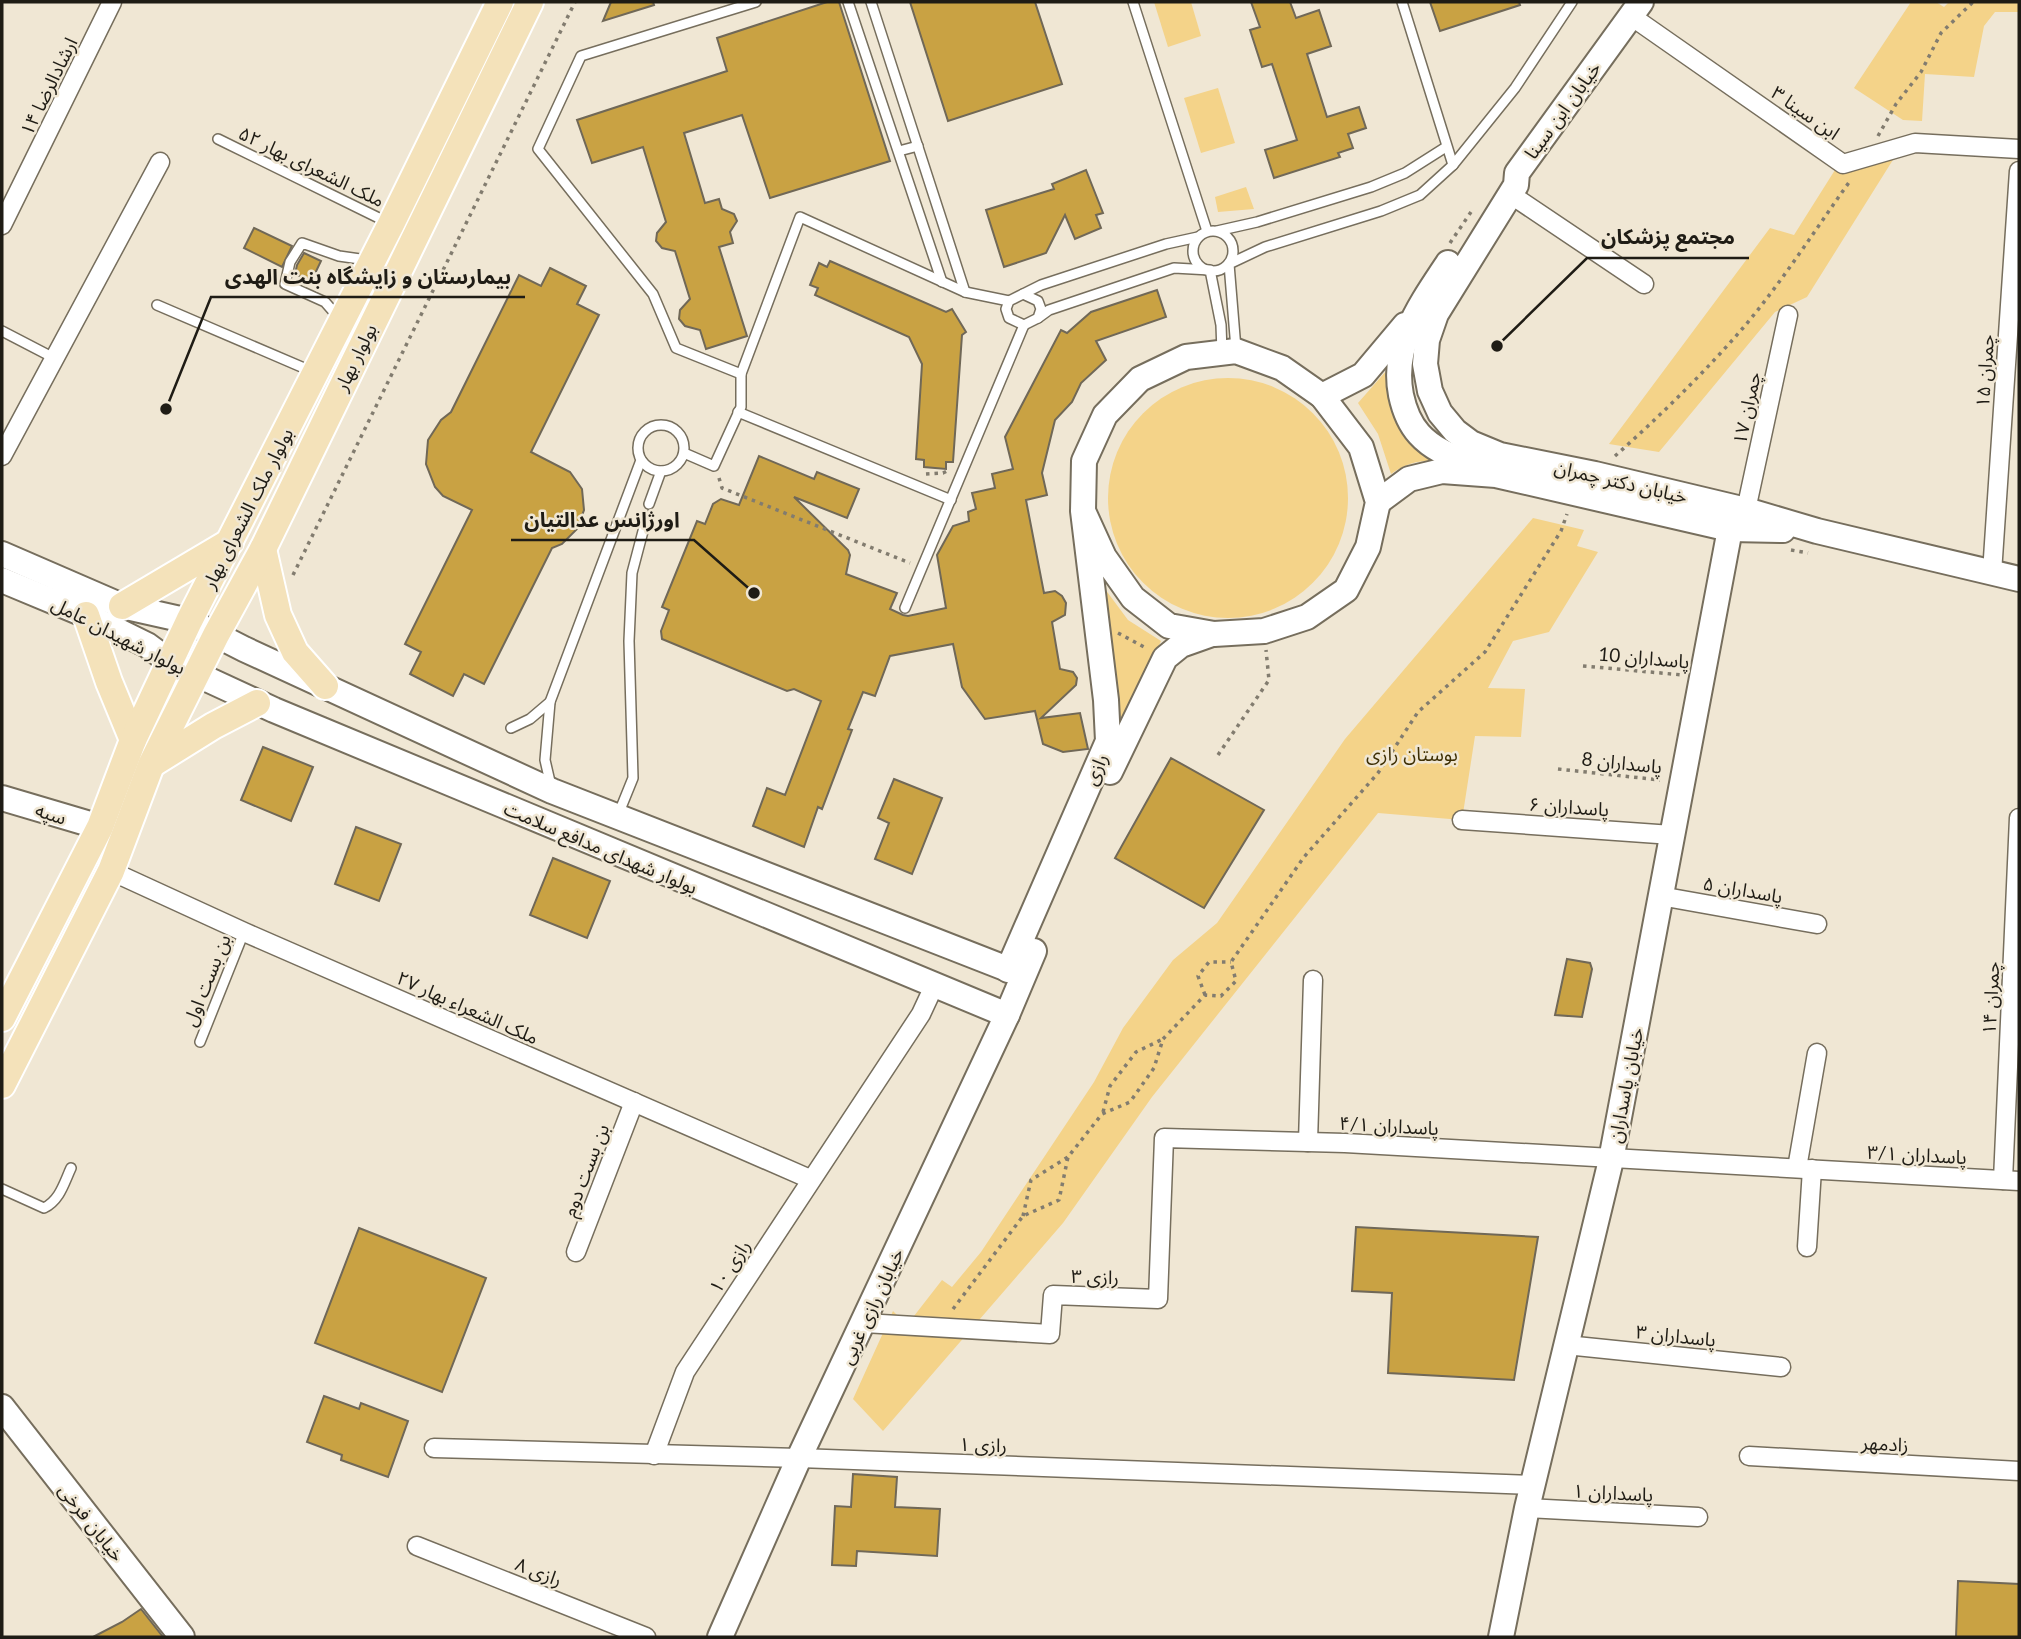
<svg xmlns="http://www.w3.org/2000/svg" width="2021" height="1639" viewBox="0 0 2021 1639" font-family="Lato,'Noto Sans Arabic',sans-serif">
  <rect width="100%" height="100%" fill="#f0e7d4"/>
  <g fill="#f4d389">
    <polygon points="1154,2 1191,2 1201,36 1168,47"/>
    <polygon points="1911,2 1936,2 1944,7 1949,2 2019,2 2019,12 1995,12 1984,26 1974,77 1925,74 1922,121 1903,120 1854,88"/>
    <polygon points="1218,88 1235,143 1201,153 1184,98"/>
    <polygon points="1901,147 1807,297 1775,312 1659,452 1609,444 1770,228 1794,235 1840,162"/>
    <polygon points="1246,187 1254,209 1218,212 1215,197"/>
    <path d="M1402,353L1400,389L1438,461C1419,460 1407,463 1391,474L1378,434L1358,403Z"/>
    <circle cx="1228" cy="498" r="120"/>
    <polygon points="1533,518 1584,530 1577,546 1598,552 1549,632 1513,641 1488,688 1525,689 1521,737 1475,736 1462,820 1378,813 1152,1097 1063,1223 883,1431 853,1399 893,1311 907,1325 942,1280 952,1287 981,1252 1094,1082 1123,1028 1173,960 1217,923 1345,739"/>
    <polygon points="1105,589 1128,620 1161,641 1119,731"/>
  </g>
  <g fill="#c9a243" stroke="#706857" stroke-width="2">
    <polygon points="611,2 653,2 654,5 603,21"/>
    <polygon points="827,2 839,2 890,161 770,198 742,115 684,133 705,203 719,199 722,209 734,214 737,221 730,232 733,243 719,247 747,336 706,349 700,330 685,326 679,319 680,310 690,299 675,251 662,248 656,241 657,233 666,222 643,147 592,163 577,120 727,71 717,38"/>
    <polygon points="910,2 1035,2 1062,84 948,121"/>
    <polygon points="1251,2 1290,2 1296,18 1319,10 1331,46 1307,54 1327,117 1359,107 1366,128 1348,134 1353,148 1338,153 1340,157 1274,178 1265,150 1297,140 1272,64 1262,67 1250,30 1260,27"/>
    <polygon points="1430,2 1519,2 1520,5 1440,31"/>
    <polygon points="1086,170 1103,213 1096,215 1101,228 1075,239 1065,215 1046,253 1004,267 986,210 1054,189 1052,184"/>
    <polygon points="254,228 292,246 282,267 244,248"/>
    <polygon points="304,253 321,261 311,282 295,274 297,265"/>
    <polygon points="830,261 946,312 952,309 966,332 962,335 953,462 946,462 946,469 924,467 924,460 916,459 922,364 909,337 815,295 818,288 810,285 819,263 827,267"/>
    <polygon points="550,268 586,286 577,304 599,315 531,452 570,472 582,489 584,510 577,529 562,544 552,548 484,684 464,674 453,696 410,674 421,652 405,644 472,510 443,496 435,487 426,464 428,440 441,420 451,412 519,275 541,286"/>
    <polygon points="1157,290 1166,317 1096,341 1106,360 1081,383 1072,402 1055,420 1042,473 1047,495 1026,500 1044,593 1055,591 1062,596 1066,603 1065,615 1052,622 1060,669 1073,672 1077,678 1076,685 1041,718 1080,713 1088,749 1063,752 1043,744 1035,711 985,719 962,687 953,644 890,656 875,696 863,692 848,729 852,730 822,809 818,807 804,847 753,826 767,788 785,795 821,701 794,689 787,691 662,639 661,631 669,610 662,607 697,521 705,524 713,504 721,499 739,505 759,456 814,479 817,472 859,489 847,518 794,497 848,550 850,555 846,574 897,593 890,609 903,615 908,616 946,608 937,555 953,526 969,521 968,512 976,509 972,493 995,488 992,474 1013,469 1005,437 1061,330 1067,333 1091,312"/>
    <polygon points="263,747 313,767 291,821 241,800"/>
    <polygon points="1171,758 1264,810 1204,908 1115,858"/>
    <polygon points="894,779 942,798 912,874 875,859 889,823 878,818"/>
    <polygon points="356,827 401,844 379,901 335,884"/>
    <polygon points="553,858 610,881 587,938 530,915"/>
    <polygon points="1567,959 1590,963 1592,969 1582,1017 1555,1015"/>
    <polygon points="1356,1227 1538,1237 1514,1380 1388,1373 1392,1293 1352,1291"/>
    <polygon points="359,1228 486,1278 442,1392 315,1343"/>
    <polygon points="324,1396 359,1409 361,1403 408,1421 388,1477 341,1460 342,1455 307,1442"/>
    <polygon points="853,1474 897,1477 895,1507 940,1509 937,1556 857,1551 856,1566 832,1565 835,1506 851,1507"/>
    <polygon points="1958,1581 2019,1584 2019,1637 1956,1637"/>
    <polygon points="141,1609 163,1637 93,1637 122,1622"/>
  </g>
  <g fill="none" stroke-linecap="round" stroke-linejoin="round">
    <g stroke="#766e5d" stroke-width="12">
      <g id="lane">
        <polyline points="848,2 942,282"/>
        <polyline points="871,2 965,292"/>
        <polyline points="1133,2 1207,231"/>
        <polyline points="1402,2 1453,165"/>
        <polyline points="218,139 389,223"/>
        <polyline points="899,151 918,146"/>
        <polyline points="1217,231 1257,222 1371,187 1405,173 1446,147"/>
        <circle cx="1213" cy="251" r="20"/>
        <polyline points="1023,294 1041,285 1166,244 1198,237"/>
        <polygon points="1023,294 1038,301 1041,309 1038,318 1024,325 1009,318 1006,309 1009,301"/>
        <polyline points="157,305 311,371"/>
        <polyline points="339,318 325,302 285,284 290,262 302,243 339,256 367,260"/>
        <polyline points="1038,318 1049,310 1174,268 1210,270 1221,325 1222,352"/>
        <polyline points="2,331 54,358"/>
        <polyline points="1236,349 1229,264 1265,247 1381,211 1420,195 1453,165 1515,88 1572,2"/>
        <polyline points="741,374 676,348 653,294 538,149 581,56 756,2"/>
        <polyline points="738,412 951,500"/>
        <circle cx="661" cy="448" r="23"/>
        <polyline points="684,453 714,466 741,407 741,374 800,217 965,292 1009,301"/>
        <polyline points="649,504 661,471"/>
        <polyline points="905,608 1024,325"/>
        <polyline points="511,728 530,719 550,702"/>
        <polyline points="551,786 545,760 550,702 641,460"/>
        <polyline points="618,815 633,778 629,641 632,573 647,516"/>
        <polyline points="200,1042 244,932"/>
        <path d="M2,1189L44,1208C60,1200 64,1183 71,1168"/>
      </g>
    </g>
    <g stroke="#766e5d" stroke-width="21">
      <g id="street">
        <polyline points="1631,16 1843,164 1915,143 2019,149"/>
        <polyline points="1510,194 1644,284"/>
        <polyline points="2,225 112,2"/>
        <polyline points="2,456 160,162"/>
        <polyline points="1746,510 1788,315"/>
        <polyline points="1992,573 2019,171"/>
        <polyline points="1462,820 1672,835"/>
        <polyline points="111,871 244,932 810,1179"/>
        <polyline points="1660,896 1817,924"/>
        <polyline points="1308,1142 1313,980"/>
        <polyline points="1797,1168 1817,1053"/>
        <polyline points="2003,1180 2019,818"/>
        <polyline points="1807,1247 1812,1169"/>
        <polyline points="576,1252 634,1102"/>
        <polyline points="864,1323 1050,1334 1053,1295 1158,1299 1164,1138 1345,1143 2019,1181"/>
        <polyline points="1566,1345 1781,1367"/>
        <polyline points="434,1448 799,1458 1533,1485"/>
        <polyline points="654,1455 685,1372 921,1014 934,986"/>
        <polyline points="1749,1456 2019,1471"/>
        <polyline points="1527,1508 1698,1517"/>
        <polyline points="417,1546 646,1637"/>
      </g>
    </g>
    <g stroke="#766e5d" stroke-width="28">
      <g id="secondary">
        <polyline points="1641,2 1517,173 1516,185 1436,314 1427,340 1425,364 1430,391 1440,413 1455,431 1471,443 1500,455 1595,474 1746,510 1817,531 2019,579"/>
        <path d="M1448,263C1421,304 1391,344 1401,395C1404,409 1409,423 1419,434C1434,451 1458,459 1479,468"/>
        <polyline points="1322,396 1363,375 1405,325"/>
        <polyline points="1378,502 1409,479 1442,471 1496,475 1730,529 1783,530"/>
        <polyline points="2,554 122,606 189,621 244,649 552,791 1023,975"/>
        <polyline points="2,580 86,615 147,645 170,662 274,710 1007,1015"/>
        <polyline points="1110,772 1165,658 1181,645 1212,634"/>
        <polyline points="2,798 100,827"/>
        <polyline points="1008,970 1108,741 1106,700 1083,511 1084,461 1105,415 1140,379 1186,357 1236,351 1282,368 1322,396 1361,447 1378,502 1368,547 1346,590 1307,617 1264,631 1214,634 1169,626 1133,598 1104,557 1083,511"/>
        <polyline points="2,1407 182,1637"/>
        <polyline points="720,1637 799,1458 1007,1015 1034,951"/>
        <polyline points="1501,1637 1527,1508 1611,1160 1730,529"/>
      </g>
    </g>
    <g stroke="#fff" stroke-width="30">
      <g id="primary">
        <polyline points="263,549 278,615 295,652 325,686"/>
        <polyline points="122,606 230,542"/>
        <polyline points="86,615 109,682 133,740"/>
        <polyline points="152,764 213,726 257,703"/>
        <polyline points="2,1018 100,827 133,740 189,621 391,224 500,2"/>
        <polyline points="2,1085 111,871 151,765 216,635 263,549 530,2"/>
      </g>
    </g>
    <g stroke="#827c6f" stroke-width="3.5" stroke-dasharray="3.5 5" stroke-linecap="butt">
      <polyline points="1878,136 1896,104 1921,72 1941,33 1973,2"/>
      <polyline points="1450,243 1471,212"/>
      <path d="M1615,456C1659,417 1704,373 1743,328C1782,282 1815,230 1850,181"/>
      <polyline points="926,474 943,473 949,470"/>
      <polyline points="719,478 722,488 910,563"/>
      <polyline points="1791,550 1808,553"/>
      <polyline points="293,575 575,2"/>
      <polyline points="1118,633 1146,648"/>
      <polyline points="1583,666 1683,675"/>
      <polyline points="1218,755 1269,680 1266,650"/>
      <polyline points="1558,769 1660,780"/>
      <polyline points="1205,995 1198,976 1209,962 1231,962"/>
      <polyline points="1103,1112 1110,1086 1136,1052 1163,1039"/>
      <polyline points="1023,1216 1031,1180 1068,1157"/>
      <polyline points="953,1309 1023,1216 1059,1200 1068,1157 1102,1114 1130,1102 1154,1068 1163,1039 1205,995 1221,996 1236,981 1231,962 1304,857 1378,773 1418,712 1485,652 1561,531 1567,514"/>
    </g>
    <use href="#lane" stroke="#fff" stroke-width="9"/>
    <use href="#street" stroke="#fff" stroke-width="18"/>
    <use href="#secondary" stroke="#fff" stroke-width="24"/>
    <use href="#primary" stroke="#f4e2ba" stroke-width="26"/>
  </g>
  <g text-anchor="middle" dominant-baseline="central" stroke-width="5" stroke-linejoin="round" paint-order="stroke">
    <g font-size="19" fill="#1f1c15" stroke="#f0e7d4">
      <text transform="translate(48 86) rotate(-64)">ارشادالرضا ۱۴</text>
      <text transform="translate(1562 110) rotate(-54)">خیابان ابن سینا</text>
      <text transform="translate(1806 112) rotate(35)">ابن سینا ۳</text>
      <text transform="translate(312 166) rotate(26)">ملک الشعرای بهار ۵۲</text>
      <text transform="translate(355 357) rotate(-64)">بولوار بهار</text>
      <text transform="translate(1984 371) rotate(-86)">چمران ۱۵</text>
      <text transform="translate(1746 408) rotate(-78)">چمران ۱۷</text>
      <text transform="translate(1621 481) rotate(13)">خیابان دکتر چمران</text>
      <text transform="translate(247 508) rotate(-63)">بولوار ملک الشعرای بهار</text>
      <text transform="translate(119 635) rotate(27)">بولوار شهیدان عامل</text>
      <text transform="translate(1644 657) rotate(5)">پاسداران 10</text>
      <text transform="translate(1622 762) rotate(6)">پاسداران 8</text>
      <text transform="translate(1095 769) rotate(-67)">رازی</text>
      <text transform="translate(1569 806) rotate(4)">پاسداران ۶</text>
      <text transform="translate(51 813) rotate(17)">سپه</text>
      <text transform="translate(601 847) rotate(23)">بولوار شهدای مدافع سلامت</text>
      <text transform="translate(1743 889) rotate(10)">پاسداران ۵</text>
      <text transform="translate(206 980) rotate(-68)">بن بست اول</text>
      <text transform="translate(1990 998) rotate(-87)">چمران ۱۴</text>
      <text transform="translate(468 1007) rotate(24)">ملک الشعراء بهار ۲۷</text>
      <text transform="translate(1625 1085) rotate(-79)">خیابان پاسداران</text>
      <text transform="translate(1389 1125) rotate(3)">پاسداران ۴/۱</text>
      <text transform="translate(1917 1154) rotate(3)">پاسداران ۳/۱</text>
      <text transform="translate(585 1170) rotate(-69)">بن بست دوم</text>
      <text transform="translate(729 1266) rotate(-57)">رازی ۱۰</text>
      <text transform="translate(1095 1276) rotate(2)">رازی ۳</text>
      <text transform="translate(871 1306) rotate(-65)">خیابان رازی غربی</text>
      <text transform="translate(1676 1335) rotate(6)">پاسداران ۳</text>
      <text transform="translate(1885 1443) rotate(3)">زادمهر</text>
      <text transform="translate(983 1444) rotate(2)">رازی ۱</text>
      <text transform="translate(1613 1492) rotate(3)">پاسداران ۱</text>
      <text transform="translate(92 1522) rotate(52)">خیابان فرخی</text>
      <text transform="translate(539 1571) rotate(21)">رازی ۸</text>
    </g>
    <g font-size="19" fill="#3e2f04" stroke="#f0e7d4">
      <text x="1412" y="753">بوستان رازی</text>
    </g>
  </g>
  <path fill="none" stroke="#1f1c15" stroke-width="2.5" d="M1497 346L1587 258H1749M166 409L211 297H525M754 593L694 540H511"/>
  <g fill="#1f1c15" stroke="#f0e7d4" stroke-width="2.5">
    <circle cx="1497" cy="346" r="7"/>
    <circle cx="166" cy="409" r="7"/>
    <circle cx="754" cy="593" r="7"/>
  </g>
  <g font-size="21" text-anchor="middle" font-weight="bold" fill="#1f1c15" stroke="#f0e7d4" stroke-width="5" stroke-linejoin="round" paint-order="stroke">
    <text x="1668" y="244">مجتمع پزشکان</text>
    <text x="368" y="284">بیمارستان و زایشگاه بنت الهدی</text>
    <text x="602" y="527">اورژانس عدالتیان</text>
  </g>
  <rect width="2021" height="1639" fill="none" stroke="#1f1c15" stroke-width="7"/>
</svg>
